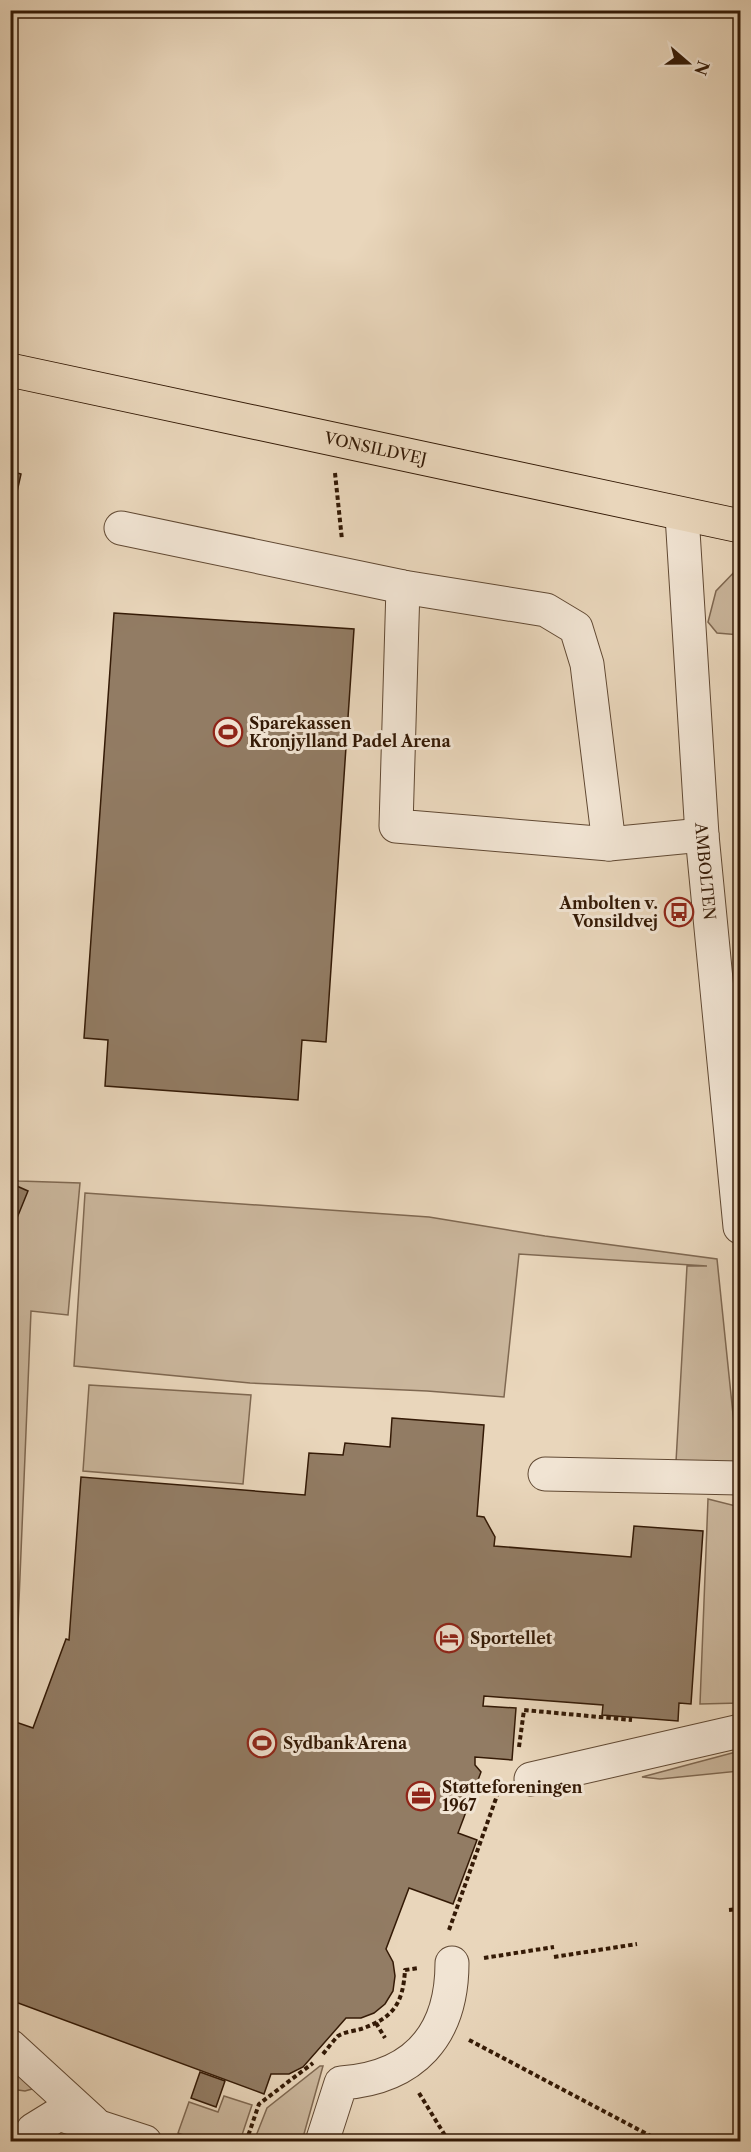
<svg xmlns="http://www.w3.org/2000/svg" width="751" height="2152" viewBox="0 0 751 2152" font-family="'Libre Caslon Text',serif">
  <rect width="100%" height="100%" fill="#e9d6bb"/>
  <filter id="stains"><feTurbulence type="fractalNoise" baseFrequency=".00333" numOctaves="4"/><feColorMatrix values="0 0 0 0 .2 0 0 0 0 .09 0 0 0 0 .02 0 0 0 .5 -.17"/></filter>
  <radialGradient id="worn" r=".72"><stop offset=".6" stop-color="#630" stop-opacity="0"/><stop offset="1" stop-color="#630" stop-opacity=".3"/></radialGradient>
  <g fill="#cab69c" stroke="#7f6851" stroke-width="1.5">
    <polygon points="740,566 740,635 717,633 708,622 716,591"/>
    <polygon points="10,1179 19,1181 80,1183 68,1315 31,1311 16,1673 10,1671"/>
    <polygon points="85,1193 429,1217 545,1236 717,1259 737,1453 733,1463 676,1462 687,1266 707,1266 519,1254 504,1397 427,1391 250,1383 74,1366"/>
    <polygon points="89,1385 251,1395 243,1484 83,1471"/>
    <polygon points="708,1499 740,1507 740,1703 700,1704"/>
    <polygon points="732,1753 740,1753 740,1785 739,1771 660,1779 642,1777"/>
    <polygon points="10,2054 39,2087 25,2091 11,2089"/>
    <polygon points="320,2066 323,2066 302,2141 254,2141 267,2108"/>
    <polygon points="224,2096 252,2105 240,2141 199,2141 178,2133 189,2102 218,2112"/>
  </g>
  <g fill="#927c64" stroke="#341a06" stroke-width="1.5">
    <polygon points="10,471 21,474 10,523"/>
    <polygon points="114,613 354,629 326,1042 302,1040 298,1100 105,1086 108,1040 84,1038"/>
    <polygon points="10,1183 28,1191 17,1218 10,1217"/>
    <polygon points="392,1418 484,1425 477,1516 484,1517 495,1537 494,1546 631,1557 634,1526 703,1531 691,1704 679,1703 678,1721 602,1715 603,1705 484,1696 483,1706 516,1708 512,1760 475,1757 475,1765 481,1772 458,1833 477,1840 453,1904 409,1888 386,1949 393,1962 395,1976 393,1991 385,2004 374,2013 361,2018 346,2018 303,2067 289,2074 271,2074 264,2094 10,2000 10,1720 33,1728 66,1639 69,1640 81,1477 305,1495 309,1453 343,1455 345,1443 390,1447"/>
    <polygon points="200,2072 225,2081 216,2107 191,2098"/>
  </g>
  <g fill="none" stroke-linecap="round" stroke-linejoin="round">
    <g stroke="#614933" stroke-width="35">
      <g id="minor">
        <path id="s1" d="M682,515L702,835L740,1227"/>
        <polyline points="121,528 403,587 546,610 576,628 587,664 609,844"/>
        <polyline points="403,587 396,826 609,844 702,835"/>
        <polyline points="545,1474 740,1478"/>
        <polyline points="531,1779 740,1731"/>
        <polyline points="10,2046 93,2122"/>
        <polyline points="27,2142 33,2130 59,2114 145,2142"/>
        <path d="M322,2142L341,2083C413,2078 452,2036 452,1963"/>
      </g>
    </g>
    <g stroke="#341a06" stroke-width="35">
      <g id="major">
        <path id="s2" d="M10,370L740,526"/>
      </g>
    </g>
    <g stroke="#341a06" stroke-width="4" stroke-dasharray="4.5 3" stroke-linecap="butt">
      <polyline points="335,473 342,540"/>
      <polyline points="519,1747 524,1710 632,1720"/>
      <polyline points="729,1910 740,1909"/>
      <polyline points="449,1930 499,1790"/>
      <polyline points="554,1957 637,1944"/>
      <polyline points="484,1958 554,1947"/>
      <polyline points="376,2023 385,2038"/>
      <polyline points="469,2040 662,2142"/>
      <path d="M323,2054C328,2048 333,2041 338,2036C344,2032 354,2031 361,2029C393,2018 403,2004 405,1970L419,1968"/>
      <polyline points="419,2093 449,2142"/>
      <polyline points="246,2142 259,2104 313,2063"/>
    </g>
    <use href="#minor" stroke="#f1e4d3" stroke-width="33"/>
    <use href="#major" stroke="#e9d6bb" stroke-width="33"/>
  </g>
  <defs>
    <g id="stadium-ring" transform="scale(1.5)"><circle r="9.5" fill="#f1e4d3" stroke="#8f2418" stroke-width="1.5"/><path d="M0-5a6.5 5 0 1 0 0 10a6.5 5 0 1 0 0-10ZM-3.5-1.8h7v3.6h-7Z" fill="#8f2418"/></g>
    <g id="bus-ring" transform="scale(1.5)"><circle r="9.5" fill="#f1e4d3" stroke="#8f2418" stroke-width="1.5"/><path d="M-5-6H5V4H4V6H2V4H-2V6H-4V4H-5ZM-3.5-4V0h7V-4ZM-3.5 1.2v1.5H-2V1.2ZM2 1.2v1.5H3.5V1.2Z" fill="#8f2418"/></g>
    <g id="hotel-ring" transform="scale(1.5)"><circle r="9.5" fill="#f1e4d3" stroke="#8f2418" stroke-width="1.5"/><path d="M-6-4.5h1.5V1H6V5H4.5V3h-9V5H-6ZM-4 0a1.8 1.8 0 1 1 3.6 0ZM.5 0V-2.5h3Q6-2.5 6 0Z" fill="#8f2418"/></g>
    <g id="office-ring" transform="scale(1.5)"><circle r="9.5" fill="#f1e4d3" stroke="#8f2418" stroke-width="1.5"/><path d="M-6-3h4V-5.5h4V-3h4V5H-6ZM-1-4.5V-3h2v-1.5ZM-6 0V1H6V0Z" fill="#8f2418"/></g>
  </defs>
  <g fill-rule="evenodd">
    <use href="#stadium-ring" x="228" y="732"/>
    <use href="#bus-ring" x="679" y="912"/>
    <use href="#hotel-ring" x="449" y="1638"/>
    <use href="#stadium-ring" x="262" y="1743"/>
    <use href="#office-ring" x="421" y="1796"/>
  </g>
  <g text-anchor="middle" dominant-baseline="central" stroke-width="6" stroke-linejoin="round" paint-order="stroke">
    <g font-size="16" fill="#341a06" stroke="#f1e4d3">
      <text stroke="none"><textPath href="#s2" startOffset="374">VONSILDVEJ</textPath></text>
      <text stroke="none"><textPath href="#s1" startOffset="357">AMBOLTEN</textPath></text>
    </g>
    <g font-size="16" font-weight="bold" fill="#341a06" stroke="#f1e4d3" text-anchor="start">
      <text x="249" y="723">Sparekassen<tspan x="249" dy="18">Kronjylland Padel Arena</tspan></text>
      <text x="658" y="903" text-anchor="end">Ambolten v.<tspan x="658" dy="18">Vonsildvej</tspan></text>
      <text x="470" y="1638">Sportellet</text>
      <text x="283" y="1743">Sydbank Arena</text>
      <text x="442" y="1787">Støtteforeningen<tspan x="442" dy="18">1967</tspan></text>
    </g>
  </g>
  <rect width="751" height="2152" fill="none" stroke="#e9d6bb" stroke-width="36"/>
  <rect x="12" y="12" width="727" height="2128" fill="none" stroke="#341a06" stroke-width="3"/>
  <rect x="18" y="18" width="715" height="2116" fill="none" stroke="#341a06" stroke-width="1.5"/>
  <g transform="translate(688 63) rotate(110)" stroke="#f1e4d3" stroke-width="4.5" paint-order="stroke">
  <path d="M0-4.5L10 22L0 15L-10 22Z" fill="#341a06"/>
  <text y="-9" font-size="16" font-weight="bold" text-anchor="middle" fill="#341a06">N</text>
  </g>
  <rect width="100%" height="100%" filter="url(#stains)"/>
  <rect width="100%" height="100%" fill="url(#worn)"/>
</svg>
